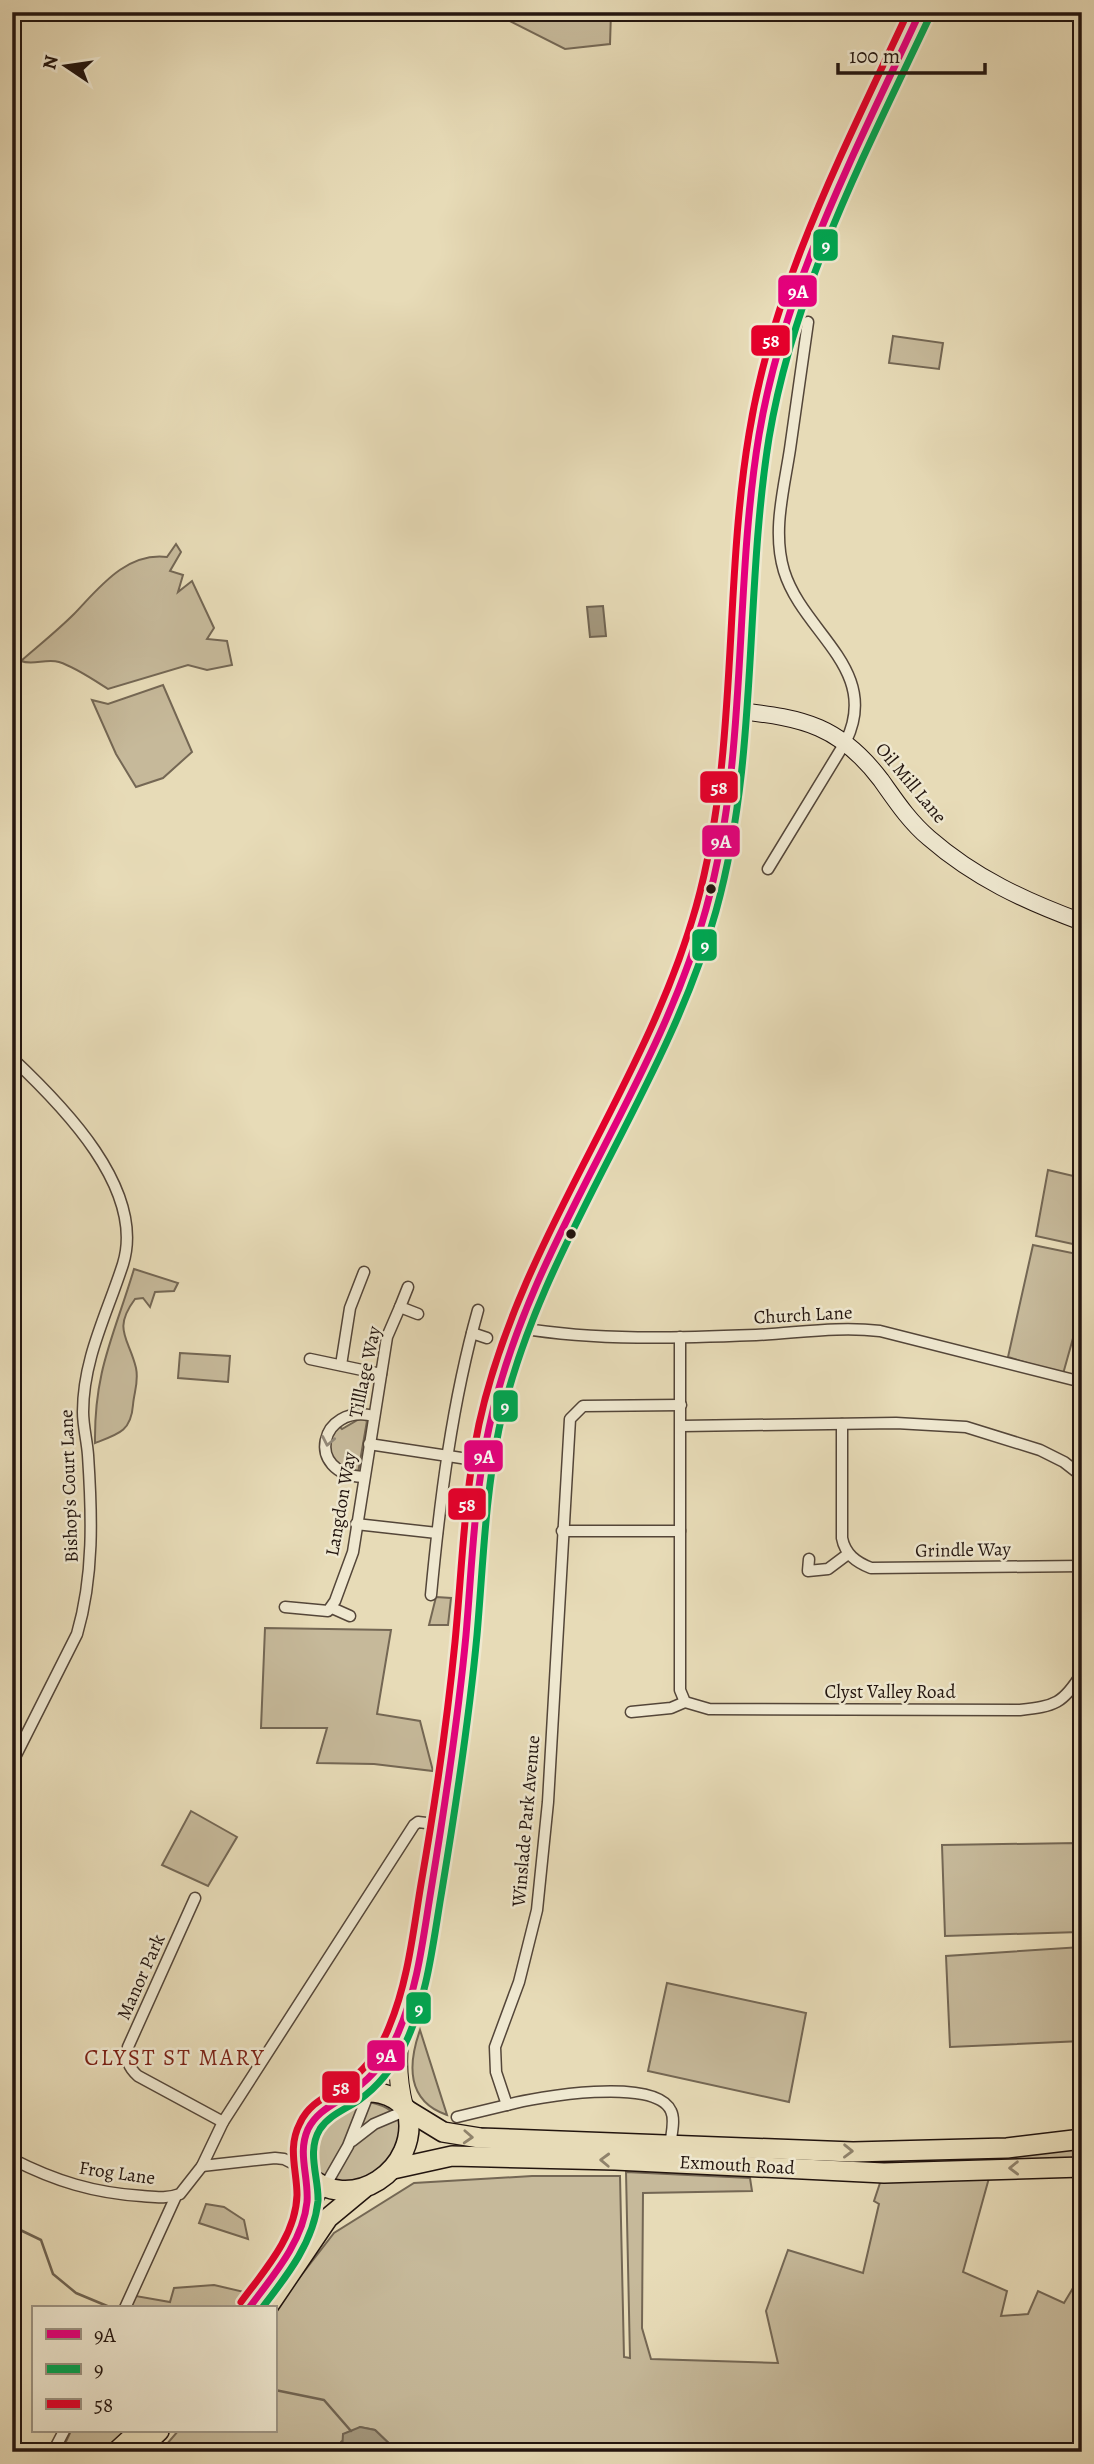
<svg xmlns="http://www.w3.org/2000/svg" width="1094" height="2464" viewBox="0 0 1094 2464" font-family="Alegreya,serif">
  <rect width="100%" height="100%" fill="#e7dbb7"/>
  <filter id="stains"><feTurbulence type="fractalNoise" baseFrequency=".00286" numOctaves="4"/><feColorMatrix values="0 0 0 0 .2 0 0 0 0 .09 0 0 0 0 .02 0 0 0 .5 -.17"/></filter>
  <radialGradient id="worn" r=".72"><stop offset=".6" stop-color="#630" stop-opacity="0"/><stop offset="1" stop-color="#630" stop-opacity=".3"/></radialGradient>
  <g fill="#c6b99a" stroke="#746754" stroke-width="2">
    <polygon points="492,12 611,12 610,44 565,49"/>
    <polygon points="893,336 943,343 939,369 889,363"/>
    <path d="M176,544L181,552L170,571L183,575L178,592L192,581L214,628L207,639L227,641L232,665L207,670L188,665L108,689C94,680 75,667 59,662C46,658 33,666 21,661C38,646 57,631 74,614C99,588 126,552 167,557Z"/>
    <polygon points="163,685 192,752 163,778 136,787 116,754 92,700 108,704"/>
    <polygon points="1048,1170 1082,1178 1082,1246 1036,1236"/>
    <polygon points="1033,1245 1082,1255 1082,1306 1063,1374 1008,1357"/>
    <path d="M134,1269L178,1283L174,1291L155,1292L150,1307L143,1298L135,1299C112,1330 129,1338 136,1368C139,1382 134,1392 133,1405C131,1431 119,1434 95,1443C94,1370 114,1336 134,1269Z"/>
    <polygon points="180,1353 230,1356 228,1382 178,1378"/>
    <polygon points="361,1418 367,1421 358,1473 353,1474 332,1459 329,1439 338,1425 342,1429"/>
    <polygon points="436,1597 451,1598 448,1625 429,1625"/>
    <polygon points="265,1628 391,1630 377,1714 420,1721 433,1771 374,1764 317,1763 327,1728 261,1728"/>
    <polygon points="191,1811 237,1837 208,1886 162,1865"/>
    <polygon points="1077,1843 1079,1932 945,1936 942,1845"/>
    <polygon points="1081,1947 1082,2041 950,2047 946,1956"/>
    <polygon points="667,1983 806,2013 789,2102 648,2071"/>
    <path d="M420,2030L447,2115C406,2101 408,2064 420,2030Z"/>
    <path d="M369,2102C455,2119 343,2232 313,2160L322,2125L354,2103Z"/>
    <polygon points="1082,2145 1082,2163 844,2167 803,2156"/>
    <polygon points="626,2172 750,2178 752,2191 643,2193 642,2328 651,2359 778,2363 766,2311 788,2250 863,2273 879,2204 874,2201 882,2177 989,2178 963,2272 1007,2291 1001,2316 1028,2314 1038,2291 1064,2303 1082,2273 1082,2452 398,2452 375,2430 360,2427 341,2442 342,2452 160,2452 178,2431 275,2431 275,2309 334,2233 414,2183 532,2176 620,2176 624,2357 630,2358"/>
    <polygon points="206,2204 224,2207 244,2220 248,2239 199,2223"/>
    <polygon points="214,2285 253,2294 241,2308 130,2308 136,2296 170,2302 174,2288"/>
    <polygon points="71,2431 126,2431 103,2452 61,2452"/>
  </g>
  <g fill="#a4987e" stroke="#706452" stroke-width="2">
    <polygon points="603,606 606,636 590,637 587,607"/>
    <polygon points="360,2427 375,2430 398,2452 380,2452 363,2446 352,2452 342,2452 343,2434"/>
  </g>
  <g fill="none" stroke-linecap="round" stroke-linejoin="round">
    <g stroke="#706452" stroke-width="2.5">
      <polyline points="12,2226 41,2240 53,2274 76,2293 112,2308"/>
      <polyline points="179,2308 188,2308"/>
      <polyline points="275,2390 324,2400 351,2431"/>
    </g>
    <g stroke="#544639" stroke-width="13">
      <g id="street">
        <path d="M768,869L846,741C881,669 803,633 784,571C772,531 784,489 790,449C796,407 802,364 808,322"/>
        <path d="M12,1058C62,1105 146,1189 123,1264C107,1314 83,1359 83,1412C83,1426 87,1441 88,1455C92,1515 94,1576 77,1634L12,1763"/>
        <polyline points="408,1287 400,1307 418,1314"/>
        <path d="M520,1328C598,1341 677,1338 756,1335C798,1333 838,1326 880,1331L1082,1382"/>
        <polyline points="472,1333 487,1338"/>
        <path d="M680,1337V1690L685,1702L709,1709L1020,1710C1055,1706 1063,1704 1082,1673"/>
        <polyline points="310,1359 381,1374"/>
        <polyline points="341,1365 350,1308 364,1272"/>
        <path d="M842,1424V1538C845,1554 856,1562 871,1568L1082,1566"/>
        <polyline points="682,1426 896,1423 966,1427 1040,1450 1064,1462 1082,1476"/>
        <polyline points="369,1444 481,1461"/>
        <path d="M363,1477C304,1474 319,1403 374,1416"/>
        <polyline points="356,1524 437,1533"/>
        <polyline points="562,1531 680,1531"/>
        <polyline points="809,1559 808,1571 828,1569 848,1554"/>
        <path d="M431,1595C440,1499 452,1403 478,1310"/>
        <polyline points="285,1607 328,1611 335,1601 353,1552 387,1337 400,1307"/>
        <polyline points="332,1608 350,1616"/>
        <polyline points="631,1712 671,1708 685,1702"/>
        <path d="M195,1898L128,2047C126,2060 128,2067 138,2076L223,2122"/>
        <polyline points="457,2117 507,2105"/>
        <polyline points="352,2141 374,2124 407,2110"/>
        <path d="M670,2149C670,2138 676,2121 671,2111C656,2076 536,2097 507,2105L496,2072L495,2047L519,1982L537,1910L548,1802L570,1419L583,1406L681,1405"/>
        <path d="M12,2159C55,2181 94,2193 142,2196C155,2197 167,2199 180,2194L202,2166L223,2122L414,1825L418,1822L443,1825"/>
        <polyline points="202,2166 275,2158 284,2159 304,2169"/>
        <polyline points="308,2216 348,2146 370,2090"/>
        <polyline points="125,2308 176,2196"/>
        <polyline points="53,2452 64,2431"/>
      </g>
    </g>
    <g stroke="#23150f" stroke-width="18">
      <path id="secondary" d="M739,711C804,718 840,726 881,780C896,801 909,821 929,838C975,878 1025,901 1082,922"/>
    </g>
    <g stroke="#23150f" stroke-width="20">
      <g id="primary">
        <polyline points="346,2096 373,2073 394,2042"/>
        <path d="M404,2107C388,2044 408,2006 422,1946C430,1907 437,1867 443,1827C456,1744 463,1660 471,1576C478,1503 482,1430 507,1361C563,1202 665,1063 709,899C749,745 734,586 760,431C785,281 857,149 920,12"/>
      </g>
    </g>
    <g stroke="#23150f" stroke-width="22">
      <g id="highway">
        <polyline points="407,2110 443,2132 480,2138 853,2152 1007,2148 1082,2139"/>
        <polyline points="393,2169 452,2156 615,2160 884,2173 1082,2167"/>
        <path d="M249,2308C267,2284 290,2256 301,2227C314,2193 295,2167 304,2138C316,2098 378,2073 407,2110C422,2169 349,2218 305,2173"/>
        <polyline points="267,2308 328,2218 363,2189"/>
        <polyline points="116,2452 139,2431"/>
        <polyline points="137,2452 159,2431"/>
      </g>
    </g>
    <use href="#street" stroke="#efe8d0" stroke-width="10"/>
    <use href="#secondary" stroke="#efe8d0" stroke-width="16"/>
    <use href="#primary" stroke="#e7dbb7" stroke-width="18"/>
    <use href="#highway" stroke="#e7dbb7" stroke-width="19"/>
    <g stroke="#efe8d0" stroke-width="12">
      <path id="bus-1" d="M249,2308C272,2277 303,2242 307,2202C309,2177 297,2153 308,2129C318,2109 338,2103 354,2090C374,2076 389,2055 398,2033C418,1987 423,1938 431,1890C445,1805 458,1720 466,1635C472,1566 474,1496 489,1428C528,1243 656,1091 706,909C749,754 733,592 759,435C784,285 857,149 920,12"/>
    </g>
    <g stroke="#efe8d0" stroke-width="12">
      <path id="bus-2" d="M262,2308C286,2277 314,2242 318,2201C319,2177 306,2152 320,2129C329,2115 346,2109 359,2100C379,2086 394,2066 405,2044C428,1996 433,1942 442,1890C456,1805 469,1721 477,1635C483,1567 485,1497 499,1429C538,1246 666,1092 716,911C759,757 744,595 769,438C794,288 866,152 930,16"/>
    </g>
    <g stroke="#efe8d0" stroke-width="12">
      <path id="bus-3" d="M241,2302C264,2271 296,2236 297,2195C297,2170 287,2148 300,2123C309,2103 328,2096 345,2084C366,2070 380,2050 389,2027C408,1982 413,1932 421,1884C435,1804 447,1723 455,1642C462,1569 464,1496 479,1424C519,1240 645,1088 696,907C739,752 723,590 749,434C773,284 845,148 908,12"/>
    </g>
    <use href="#bus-1" stroke="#e5007d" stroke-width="7"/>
    <use href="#bus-2" stroke="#00a651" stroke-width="7"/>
    <use href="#bus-3" stroke="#e4002b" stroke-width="7"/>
  </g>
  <defs><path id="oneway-chevron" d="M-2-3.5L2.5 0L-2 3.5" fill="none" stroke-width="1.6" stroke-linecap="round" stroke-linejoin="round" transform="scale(1.75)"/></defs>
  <use stroke="#938979" href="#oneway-chevron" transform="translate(328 1441) rotate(101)"/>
  <g stroke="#8f826b">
    <use href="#oneway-chevron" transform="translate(468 2137) rotate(3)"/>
    <use href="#oneway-chevron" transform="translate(848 2151) rotate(1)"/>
    <use href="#oneway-chevron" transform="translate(605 2160) rotate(-178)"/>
    <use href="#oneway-chevron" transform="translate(1014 2168) rotate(179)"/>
  </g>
  <g fill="#23150f" stroke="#efe8d0" stroke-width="2.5">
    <circle cx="711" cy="889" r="6"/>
    <circle cx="571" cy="1234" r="6"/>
  </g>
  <g text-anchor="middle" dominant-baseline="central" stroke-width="5" stroke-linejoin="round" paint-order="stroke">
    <g font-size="19" fill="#23150f" stroke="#efe8d0">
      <text transform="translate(911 783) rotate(50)">Oil Mill Lane</text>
      <text transform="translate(803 1315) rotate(-3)">Church Lane</text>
      <text transform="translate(365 1372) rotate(-78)">Tilllage Way</text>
      <text transform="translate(69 1486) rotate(-92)">Bishop's Court Lane</text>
      <text transform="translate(341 1504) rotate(-80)">Langdon Way</text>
      <text transform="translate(963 1550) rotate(-1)">Grindle Way</text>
      <text x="890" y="1692">Clyst Valley Road</text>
      <text transform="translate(526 1821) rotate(-85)">Winslade Park Avenue</text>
      <text transform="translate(141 1977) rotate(-66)">Manor Park</text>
      <text transform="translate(737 2165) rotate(3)">Exmouth Road</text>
      <text transform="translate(117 2173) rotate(8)">Frog Lane</text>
    </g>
    <g font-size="23" letter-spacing="2" fill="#7a1f14" stroke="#efe8d0">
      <text x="175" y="2057">CLYST ST MARY</text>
    </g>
  </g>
  <g stroke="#efe8d0" stroke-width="2.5">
    <rect x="812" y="228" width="27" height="34" rx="7" fill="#00a651"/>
    <rect x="777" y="274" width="41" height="34" rx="7" fill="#e5007d"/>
    <rect x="750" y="324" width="41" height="33" rx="7" fill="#e4002b"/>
    <rect x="699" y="770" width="40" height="34" rx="7" fill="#e4002b"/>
    <rect x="701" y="824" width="40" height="34" rx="7" fill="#e5007d"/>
    <rect x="691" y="928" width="27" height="34" rx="7" fill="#00a651"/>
    <rect x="492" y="1389" width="27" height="34" rx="7" fill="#00a651"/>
    <rect x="463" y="1439" width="41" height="34" rx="7" fill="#e5007d"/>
    <rect x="447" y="1487" width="40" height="34" rx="7" fill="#e4002b"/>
    <rect x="405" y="1991" width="27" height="34" rx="7" fill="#00a651"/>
    <rect x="366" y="2039" width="40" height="33" rx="7" fill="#e5007d"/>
    <rect x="321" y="2070" width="40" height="34" rx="7" fill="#e4002b"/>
  </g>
  <g font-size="19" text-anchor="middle" font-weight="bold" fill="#fff">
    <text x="826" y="252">9</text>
    <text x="798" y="298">9A</text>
    <text x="771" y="347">58</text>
    <text x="719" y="794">58</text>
    <text x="721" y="848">9A</text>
    <text x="705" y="952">9</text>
    <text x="505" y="1413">9</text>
    <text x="484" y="1463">9A</text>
    <text x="467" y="1511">58</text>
    <text x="419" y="2015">9</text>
    <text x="386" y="2062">9A</text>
    <text x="341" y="2094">58</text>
  </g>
  <rect width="1094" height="2464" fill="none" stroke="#e7dbb7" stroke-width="42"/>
  <rect x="14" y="14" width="1066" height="2436" fill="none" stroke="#23150f" stroke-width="3.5"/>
  <rect x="21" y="21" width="1052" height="2422" fill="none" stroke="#23150f" stroke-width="2"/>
  <rect x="32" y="2306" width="245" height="126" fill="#efe8d0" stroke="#9d9483" stroke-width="2"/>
  <rect x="46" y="2329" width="35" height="10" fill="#e5007d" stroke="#9d9483" stroke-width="2"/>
  <text x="94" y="2342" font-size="21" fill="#23150f">9A</text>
  <rect x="46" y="2364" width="35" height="10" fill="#00a651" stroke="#9d9483" stroke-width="2"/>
  <text x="94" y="2376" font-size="21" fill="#23150f">9</text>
  <rect x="46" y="2399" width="35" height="10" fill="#e4002b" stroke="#9d9483" stroke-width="2"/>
  <text x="94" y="2412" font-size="21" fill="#23150f">58</text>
  <g transform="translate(66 66) rotate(283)" stroke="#efe8d0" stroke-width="5" paint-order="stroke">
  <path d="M0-5L12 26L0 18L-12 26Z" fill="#23150f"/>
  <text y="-10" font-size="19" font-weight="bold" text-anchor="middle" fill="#23150f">N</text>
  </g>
  <path d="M838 63v10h147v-10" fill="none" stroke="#23150f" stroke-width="3.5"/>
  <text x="849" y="63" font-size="21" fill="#23150f" stroke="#efe8d0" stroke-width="5" paint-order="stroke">100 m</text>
  <rect width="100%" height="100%" filter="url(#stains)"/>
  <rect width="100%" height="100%" fill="url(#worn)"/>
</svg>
